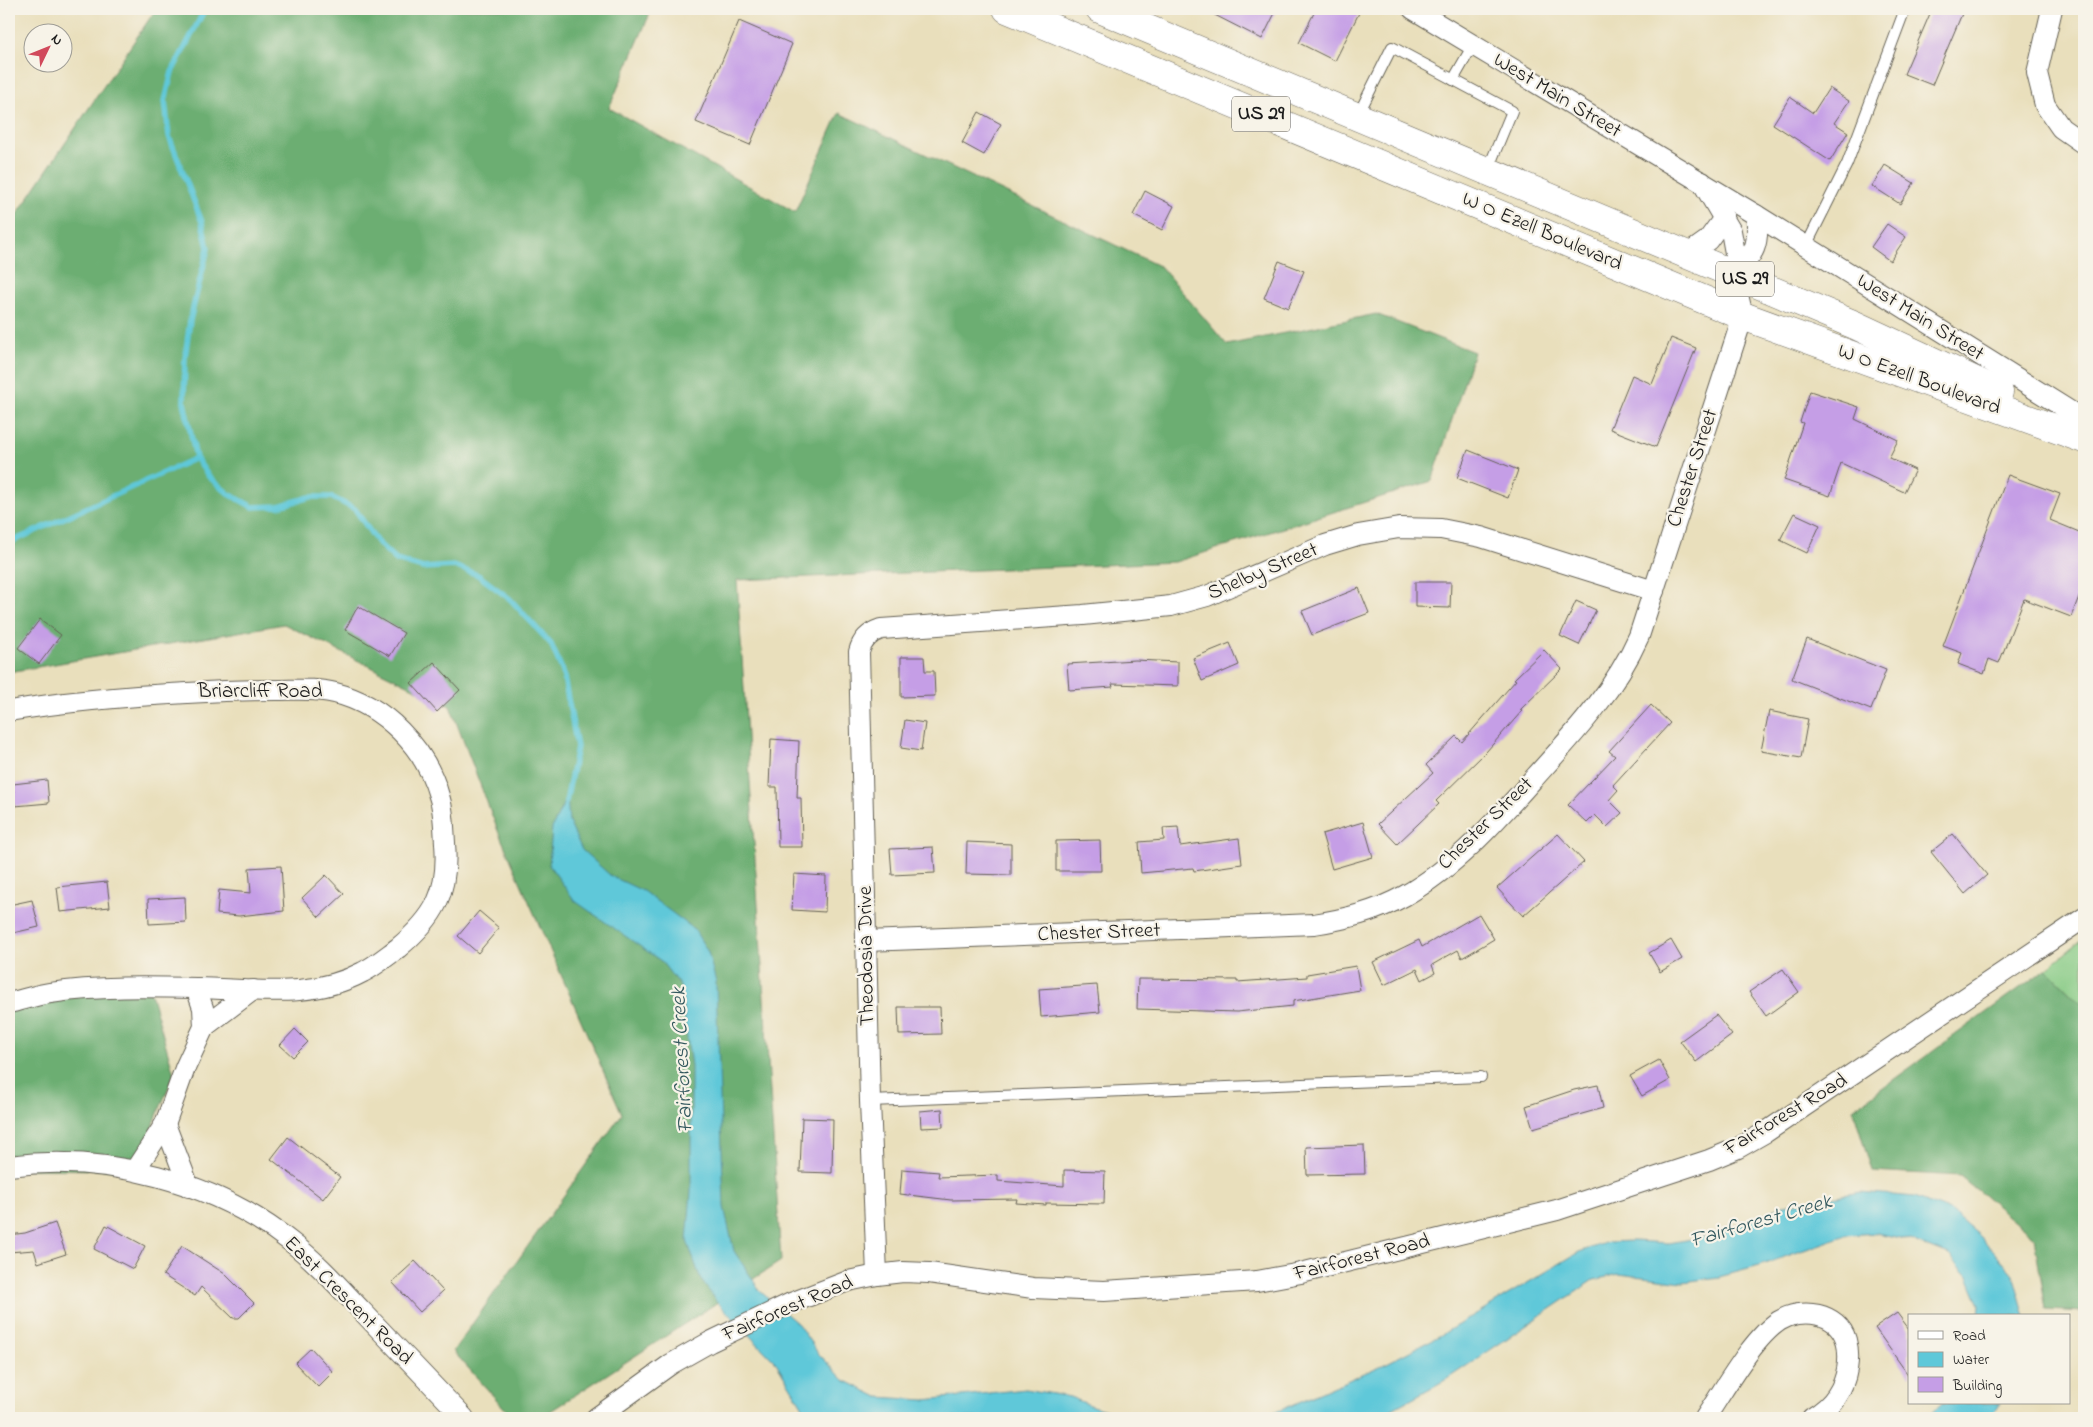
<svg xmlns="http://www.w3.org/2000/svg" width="2093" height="1427" viewBox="0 0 2093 1427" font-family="'Indie Flower',sans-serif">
  <rect width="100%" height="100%" fill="#f7f3e8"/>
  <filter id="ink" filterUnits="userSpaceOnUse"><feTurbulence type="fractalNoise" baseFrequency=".02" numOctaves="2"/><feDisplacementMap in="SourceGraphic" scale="10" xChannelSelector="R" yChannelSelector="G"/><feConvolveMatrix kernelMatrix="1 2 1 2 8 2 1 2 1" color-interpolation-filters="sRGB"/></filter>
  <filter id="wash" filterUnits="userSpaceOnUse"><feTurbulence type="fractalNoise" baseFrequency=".0096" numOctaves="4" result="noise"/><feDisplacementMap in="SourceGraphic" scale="20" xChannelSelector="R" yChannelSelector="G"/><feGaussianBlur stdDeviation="1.12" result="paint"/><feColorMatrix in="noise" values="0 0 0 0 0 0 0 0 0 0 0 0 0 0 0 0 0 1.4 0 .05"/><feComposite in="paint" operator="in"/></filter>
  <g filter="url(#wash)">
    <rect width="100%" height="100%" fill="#e9dfbc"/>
    <polygon fill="#86ca84" stroke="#517350" points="2084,938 2084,1006 2046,969"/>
    <g fill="#6cae72" stroke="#446547">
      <polygon points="156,9 652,9 609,108 795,212 839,113 1161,267 1227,345 1376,314 1474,352 1432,481 1175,562 737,580 781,1261 540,1418 513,1418 453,1351 622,1114 498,831 450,706 284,624 9,672 9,226"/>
      <polygon points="2046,969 2084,1006 2084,1312 2046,1310 2034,1237 1960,1176 1872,1171 1853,1109"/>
      <polygon points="149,986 174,1074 135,1170 9,1169 9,1005"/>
    </g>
    <g fill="#5ec8d9" stroke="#3d727a">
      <polygon points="567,796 569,822 582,850 611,876 643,891 694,929 708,952 716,982 724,1207 734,1251 761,1292 798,1324 818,1353 844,1380 878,1397 925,1400 1026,1389 1070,1397 1095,1407 1134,1418 814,1418 806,1412 777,1364 718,1303 701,1280 687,1241 691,1191 691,1066 680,986 661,961 575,901 549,865 552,828"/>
      <polygon points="1861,1192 1915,1197 1952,1212 1981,1237 2013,1274 2025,1316 1979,1316 1980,1305 1968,1276 1949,1255 1914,1241 1877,1233 1846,1235 1756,1267 1719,1277 1683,1282 1619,1274 1594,1280 1447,1379 1376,1418 1251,1418 1281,1410 1387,1363 1441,1335 1579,1252 1608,1242 1633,1241 1669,1243 1704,1237 1736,1228 1784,1205"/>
      <polygon points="1942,1403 2000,1403 1991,1418 1926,1418"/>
    </g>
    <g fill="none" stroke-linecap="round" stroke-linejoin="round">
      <g stroke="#5ec8d9" stroke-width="5.5">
        <polyline points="205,9 172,72 165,101 169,136 202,222 208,248 190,320 185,358 184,402 196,458 209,477 229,494 253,507 279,506 310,497 331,497 355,509 377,542 396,560 423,568 454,566 478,575 510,599 551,644 563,672 577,747 566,802"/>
        <polyline points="9,543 196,458"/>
      </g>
    </g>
    <g id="blocks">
      <g fill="#c59ee6">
        <polygon points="1203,9 1277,9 1262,39"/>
        <polygon points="1316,9 1361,9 1335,61 1299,43"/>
        <polygon points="1932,9 1964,9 1932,85 1904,74"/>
        <polygon points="739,21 792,44 750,145 696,122"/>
        <polygon points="1829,88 1849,101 1834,123 1848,132 1830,161 1773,124 1790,97 1813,113"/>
        <polygon points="979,112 1001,124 984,155 962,143"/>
        <polygon points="1885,165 1914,183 1900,204 1872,186"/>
        <polygon points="1145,191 1174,206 1162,230 1133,215"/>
        <polygon points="1887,224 1906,237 1890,261 1871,247"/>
        <polygon points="1279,261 1304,271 1288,308 1264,298"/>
        <polygon points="1671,338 1696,348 1656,447 1610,429 1632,375 1652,384"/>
        <polygon points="1810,391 1859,407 1855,419 1898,440 1889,458 1915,470 1904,492 1841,463 1830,496 1784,480 1803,423 1800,422"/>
        <polygon points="1468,450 1518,470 1508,498 1457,478"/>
        <polygon points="2008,475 2060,494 2050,520 2084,534 2084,584 2071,617 2024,599 1999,663 1989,659 1984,674 1958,664 1962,653 1943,646"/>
        <polygon points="1794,513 1820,525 1807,553 1780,540"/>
        <polygon points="1415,582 1451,582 1450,608 1415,607"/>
        <polygon points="1359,588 1369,613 1312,635 1302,611"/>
        <polygon points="1576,601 1596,610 1579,645 1560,636"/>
        <polygon points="358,606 404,633 390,656 345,630"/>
        <polygon points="40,619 61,635 39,664 18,648"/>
        <polygon points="1807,639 1886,670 1871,710 1792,679"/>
        <polygon points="1230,643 1239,665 1202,681 1193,658"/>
        <polygon points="1544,650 1562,669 1520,710 1522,711 1486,752 1436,801 1439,804 1397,844 1378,824 1433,773 1426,765 1456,736 1462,742 1516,680 1514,679"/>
        <polygon points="901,657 924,657 925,671 934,671 935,696 901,697"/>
        <polygon points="1135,660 1178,662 1178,686 1112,684 1113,687 1069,690 1067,664"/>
        <polygon points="434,662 460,690 437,712 411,683"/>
        <polygon points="1651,705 1670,723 1613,785 1618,790 1609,800 1622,813 1607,827 1595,815 1587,823 1568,805 1615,756 1609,751"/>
        <polygon points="1769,711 1808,719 1801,758 1761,751"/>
        <polygon points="905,720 925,723 921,751 901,748"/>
        <polygon points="771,739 799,741 797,798 801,798 802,847 778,847 777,787 769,787"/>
        <polygon points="47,780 49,803 15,806 13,784"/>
        <polygon points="1363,822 1373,857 1332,869 1322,834"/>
        <polygon points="1178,827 1180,846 1239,838 1242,864 1194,871 1193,868 1141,873 1139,842 1164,840 1163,828"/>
        <polygon points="1558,834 1584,862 1523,916 1497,888"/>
        <polygon points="1953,834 1987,875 1965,894 1931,852"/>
        <polygon points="1100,840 1101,871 1056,871 1056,841"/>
        <polygon points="967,842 1011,844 1011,875 966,874"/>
        <polygon points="933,847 935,873 892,875 890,849"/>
        <polygon points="281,866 284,911 239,916 217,914 219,890 251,893 249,868"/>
        <polygon points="794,874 826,876 825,912 792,910"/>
        <polygon points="326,875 344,894 319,917 302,898"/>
        <polygon points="107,882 110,907 60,912 57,887"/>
        <polygon points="185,897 186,922 149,924 148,899"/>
        <polygon points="32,900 39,927 13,933 9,916 9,905"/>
        <polygon points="479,911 499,928 478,953 458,936"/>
        <polygon points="1479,914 1494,939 1462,958 1458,950 1432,965 1435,973 1422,980 1417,969 1384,985 1373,962 1419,940 1422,947"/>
        <polygon points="1671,940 1682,959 1660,972 1649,953"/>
        <polygon points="1356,966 1360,990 1293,1001 1293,1006 1237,1012 1137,1009 1138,979 1237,980 1237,982 1307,977 1307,974"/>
        <polygon points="1783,969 1799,992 1766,1016 1749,992"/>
        <polygon points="1097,985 1100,1012 1041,1017 1039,989"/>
        <polygon points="898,1007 940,1007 941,1034 899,1035"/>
        <polygon points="1716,1015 1732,1035 1696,1062 1680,1041"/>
        <polygon points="295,1029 308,1042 293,1057 280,1045"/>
        <polygon points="1659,1060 1670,1080 1642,1096 1630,1076"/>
        <polygon points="1598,1085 1603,1108 1533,1128 1526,1106 1574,1090"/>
        <polygon points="942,1109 943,1127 921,1128 920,1111"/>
        <polygon points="802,1118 833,1119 832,1173 800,1172"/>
        <polygon points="288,1137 340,1177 323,1199 271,1159"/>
        <polygon points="1364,1145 1365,1174 1307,1175 1306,1147"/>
        <polygon points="902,1169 939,1172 938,1177 998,1175 998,1181 1064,1186 1064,1170 1105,1171 1104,1204 1046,1203 1046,1205 1016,1203 1017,1199 951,1200 900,1194"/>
        <polygon points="55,1223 66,1254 38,1263 34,1250 9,1252 9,1235 25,1233"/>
        <polygon points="106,1225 145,1246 133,1269 94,1249"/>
        <polygon points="182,1246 225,1274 254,1303 239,1318 233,1318 201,1287 195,1296 163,1275"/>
        <polygon points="415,1261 443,1291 420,1312 392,1282"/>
        <polygon points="1897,1313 1909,1329 1909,1376 1875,1328"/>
        <polygon points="311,1348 333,1372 318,1387 295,1363"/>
      </g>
    </g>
  </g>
  <g filter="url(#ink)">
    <use href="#blocks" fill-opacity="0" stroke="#646054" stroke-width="1"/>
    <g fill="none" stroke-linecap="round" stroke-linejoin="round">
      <g stroke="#646054" stroke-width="12">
        <g id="lane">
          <polyline points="1453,80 1473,45"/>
          <polyline points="1358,115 1392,47 1512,111 1488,169"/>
          <polyline points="1806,246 1847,164 1905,9"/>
          <polyline points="870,1101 1481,1077"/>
        </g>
      </g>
      <g stroke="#646054" stroke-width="22">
        <g id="street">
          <polyline points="1413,9 1756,215 2084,420"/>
          <polyline points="2052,9 2037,73 2045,105 2061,128 2084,144"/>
          <polyline points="1687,255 1708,240 1724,218"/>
          <path d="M1733,274C1755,256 1760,243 1756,215"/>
          <path d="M9,711C68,701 128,696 187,693C217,691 247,690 277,690C296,690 316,688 335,693C384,705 426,748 439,796C444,810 444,828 445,843C449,893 435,917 398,948C387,956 375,966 363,972C311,1000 254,989 197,988C148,987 98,986 50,993C36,995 22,1000 9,1003"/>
          <path d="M866,941L1314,924C1346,919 1375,912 1404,896C1456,867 1497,820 1536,776C1575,733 1615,690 1639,636L1743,316L1733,274L1735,253L1731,231L1702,182"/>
          <polyline points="204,1027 253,990"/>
          <polyline points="165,1124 189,1187"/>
          <path d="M9,1166C106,1153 214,1181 291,1242C317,1262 339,1287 362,1311C396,1347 430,1382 464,1418"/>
          <polyline points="135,1170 165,1124 185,1068 204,1027 203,1008 196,988"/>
          <path d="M877,1275L870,1101L859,652C862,640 869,633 881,629L1083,615L1171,606L1207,596L1325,545L1358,535L1399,528L1441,529L1481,537L1654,591"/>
          <polyline points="596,1418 671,1364 710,1342 791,1303 848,1281 877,1275 903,1272 929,1273 1033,1288 1104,1291 1257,1281 1301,1273 1557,1210 1709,1160 1738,1148 1766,1132 2084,918"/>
          <path d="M1705,1418C1724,1390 1752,1339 1779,1321C1801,1307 1838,1312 1846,1340C1851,1358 1847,1380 1837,1395C1831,1405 1822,1412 1812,1418"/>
        </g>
      </g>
      <g stroke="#646054" stroke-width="29">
        <g id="primary">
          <polyline points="1007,9 1743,316 2084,439"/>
          <polyline points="1100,9 1855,325 1999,392"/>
        </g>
      </g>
      <use href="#lane" stroke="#fff" stroke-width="10"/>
      <use href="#street" stroke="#fff" stroke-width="20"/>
      <use href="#primary" stroke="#fff" stroke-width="28"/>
    </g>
  </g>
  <g text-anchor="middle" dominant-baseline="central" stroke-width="4.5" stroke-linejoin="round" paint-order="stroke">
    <g fill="#f7f3e8" stroke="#5e5c59" stroke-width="1">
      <rect x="1232" y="96.5" width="58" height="35" rx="4"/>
      <rect x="1716" y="261.5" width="58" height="35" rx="4"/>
    </g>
    <g font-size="20" font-weight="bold" fill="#1c1c1c">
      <text x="1261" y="114">US 29</text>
      <text x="1745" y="279">US 29</text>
    </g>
    <g font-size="21" fill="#1c1c1c" stroke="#f7f3e8">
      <text transform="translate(1557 96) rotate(31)">West Main Street</text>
      <text transform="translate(1542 232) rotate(23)">W O Ezell Boulevard</text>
      <text transform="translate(1920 318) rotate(32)">West Main Street</text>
      <text transform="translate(1919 380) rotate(20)">W O Ezell Boulevard</text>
      <text transform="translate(1693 468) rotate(-72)">Chester Street</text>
      <text transform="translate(1263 572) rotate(-23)">Shelby Street</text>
      <text x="260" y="692">Briarcliff Road</text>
      <text transform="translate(1486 824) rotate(-44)">Chester Street</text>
      <text transform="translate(1099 933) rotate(-2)">Chester Street</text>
      <text transform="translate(867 956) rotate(-91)">Theodosia Drive</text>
      <text transform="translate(1786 1115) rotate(-31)">Fairforest Road</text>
      <text transform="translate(1362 1258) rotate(-14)">Fairforest Road</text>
      <text transform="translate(348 1301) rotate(45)">East Crescent Road</text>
      <text transform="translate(788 1309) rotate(-23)">Fairforest Road</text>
    </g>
    <g font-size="22" font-style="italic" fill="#33585e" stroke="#f7f3e8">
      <text transform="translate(683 1060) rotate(-93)">Fairforest Creek</text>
      <text transform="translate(1761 1222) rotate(-16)">Fairforest Creek</text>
    </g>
  </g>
  <rect width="2093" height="1427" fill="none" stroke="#f7f3e8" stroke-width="30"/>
  <rect x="1908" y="1314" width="162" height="90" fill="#f7f3e8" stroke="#9f9d96"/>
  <rect x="1918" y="1331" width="25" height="8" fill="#ffffff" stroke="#9f9d96"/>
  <text x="1953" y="1340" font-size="15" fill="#1c1c1c">Road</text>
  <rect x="1918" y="1352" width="25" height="15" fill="#5ec8d9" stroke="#9f9d96"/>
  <text x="1953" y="1364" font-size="15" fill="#1c1c1c">Water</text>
  <rect x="1918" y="1377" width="25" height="15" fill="#c59ee6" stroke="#9f9d96"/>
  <text x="1953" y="1390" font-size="15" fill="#1c1c1c">Building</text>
  <g transform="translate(48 48) rotate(47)"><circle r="24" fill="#f7f3e8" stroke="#9f9d96"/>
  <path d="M0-4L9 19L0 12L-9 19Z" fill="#d1495b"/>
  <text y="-8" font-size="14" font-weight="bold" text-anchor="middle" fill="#1c1c1c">N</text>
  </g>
</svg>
